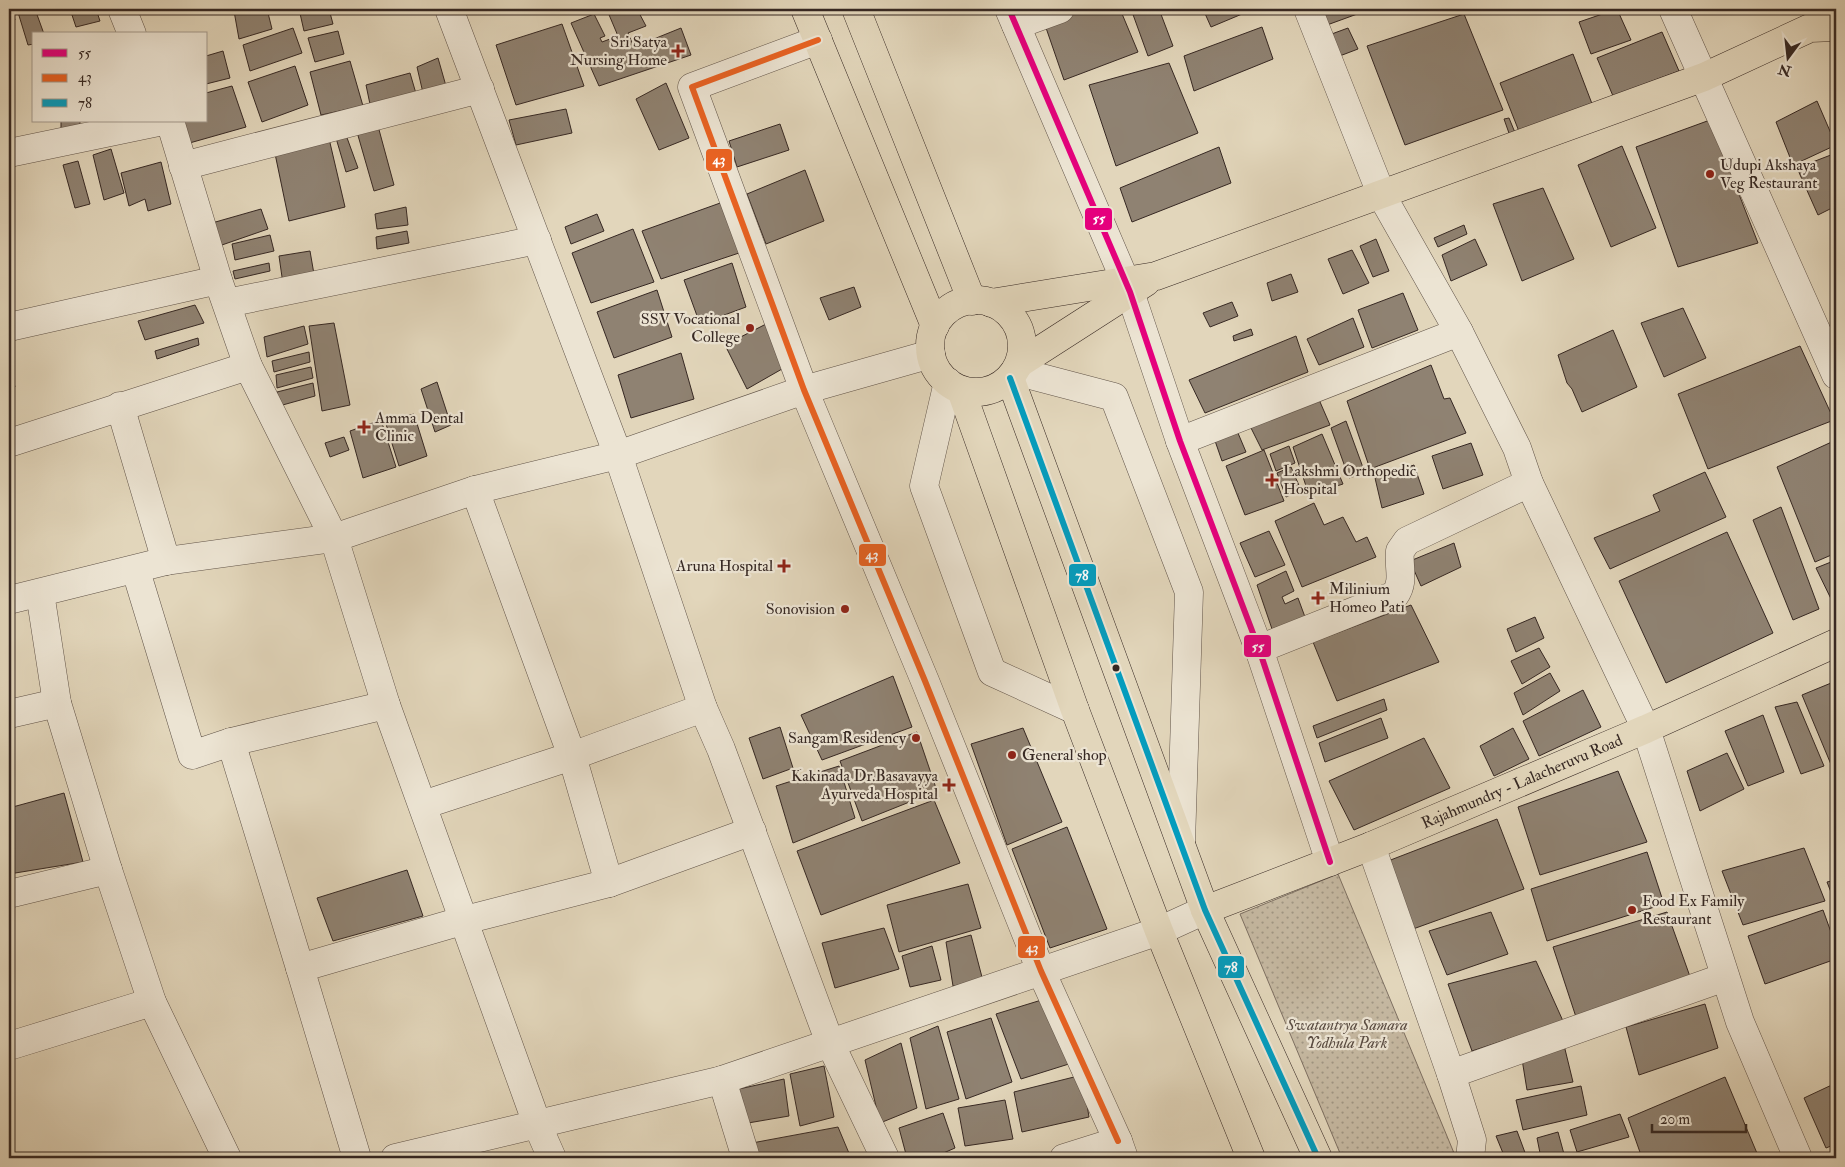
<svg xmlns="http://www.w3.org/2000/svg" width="1845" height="1167" viewBox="0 0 1845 1167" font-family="'IM FELL Double Pica',serif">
  <defs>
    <pattern id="park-dots" width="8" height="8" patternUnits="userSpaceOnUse" patternTransform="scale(1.25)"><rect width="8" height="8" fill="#c5b8a1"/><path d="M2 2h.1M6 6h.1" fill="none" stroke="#a19683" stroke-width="1.8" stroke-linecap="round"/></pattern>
  </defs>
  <rect width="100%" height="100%" fill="#e2d6bb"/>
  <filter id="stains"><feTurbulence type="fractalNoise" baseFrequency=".004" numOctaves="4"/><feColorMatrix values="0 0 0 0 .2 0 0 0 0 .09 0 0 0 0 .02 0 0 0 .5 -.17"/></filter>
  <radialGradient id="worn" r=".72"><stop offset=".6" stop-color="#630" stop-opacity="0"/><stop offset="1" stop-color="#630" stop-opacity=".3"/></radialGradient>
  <polygon fill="url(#park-dots)" stroke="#7e7062" points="1338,874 1454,1153 1442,1158 1342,1158 1240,914"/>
  <g fill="#8f8272" stroke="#362823">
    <polygon points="9,9 12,9 15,20 9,23"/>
    <polygon points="17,9 35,9 44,34 34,34 34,44 28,45"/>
    <polygon points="70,9 96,9 100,21 76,27"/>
    <polygon points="242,9 267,9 272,29 239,39 234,11"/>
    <polygon points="299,9 329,9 333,24 304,31"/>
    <polygon points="637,9 646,26 628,33 634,47 681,28 691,55 599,86 571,23 594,14 605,36 600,38 602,42 618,36 607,10"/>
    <polygon points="1080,9 1120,9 1138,52 1064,80 1044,22"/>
    <polygon points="1131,9 1159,9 1173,46 1148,56"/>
    <polygon points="1203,9 1254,9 1211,27"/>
    <polygon points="1319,9 1371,9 1327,25"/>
    <polygon points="1617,9 1631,40 1591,54 1579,22"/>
    <polygon points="1699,9 1713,9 1701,13"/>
    <polygon points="1464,14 1503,110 1405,145 1367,46"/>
    <polygon points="562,24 584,86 516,105 496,45"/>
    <polygon points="1262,27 1273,59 1194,91 1184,56"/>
    <polygon points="293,28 302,53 250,71 243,45"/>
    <polygon points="1348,28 1358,49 1337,57 1329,35"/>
    <polygon points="338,31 344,54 315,62 308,38"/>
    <polygon points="1662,32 1679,71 1613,96 1597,58"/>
    <polygon points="223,51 230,78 206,84 206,56"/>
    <polygon points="1573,54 1594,109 1520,134 1500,83"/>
    <polygon points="438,58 446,86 423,93 417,67"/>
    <polygon points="350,61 363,106 321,115 310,72"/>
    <polygon points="1169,63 1198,133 1116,166 1089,85"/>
    <polygon points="295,66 308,105 262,122 248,82"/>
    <polygon points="410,73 417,97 371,109 366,85"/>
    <polygon points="666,83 689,138 659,150 636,99"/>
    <polygon points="232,86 246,127 186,144 179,121 206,121 206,93"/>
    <polygon points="1817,101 1836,145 1793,165 1776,122"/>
    <polygon points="566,109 572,133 516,145 509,120"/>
    <polygon points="1509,118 1516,135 1510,136 1504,119"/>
    <polygon points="1710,120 1758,243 1678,267 1636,147"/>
    <polygon points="61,121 80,121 80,129 61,131"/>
    <polygon points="780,124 789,150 737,167 729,141"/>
    <polygon points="378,126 394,185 374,191 357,132"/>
    <polygon points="327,130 345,207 289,221 273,144"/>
    <polygon points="346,135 358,168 346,172 336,138"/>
    <polygon points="1622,146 1656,228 1611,247 1578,165"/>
    <polygon points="1219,147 1231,183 1132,222 1120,188"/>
    <polygon points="111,149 124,193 104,200 93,155"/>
    <polygon points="1836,153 1836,206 1818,215 1797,168"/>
    <polygon points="78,161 90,204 75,208 63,165"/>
    <polygon points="161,162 171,204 148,211 145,199 129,206 121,173"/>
    <polygon points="805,170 824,221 766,244 747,194"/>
    <polygon points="1543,188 1574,259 1522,281 1493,204"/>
    <polygon points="723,202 742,252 661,279 642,231"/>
    <polygon points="406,207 408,225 377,229 375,214"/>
    <polygon points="261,209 268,229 219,246 212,223"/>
    <polygon points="597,214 604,231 571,244 565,227"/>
    <polygon points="1464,225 1467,234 1438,247 1434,238"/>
    <polygon points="633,229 654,282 591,303 572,253"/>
    <polygon points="407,231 409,243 377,249 376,237"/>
    <polygon points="270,235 274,251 235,260 232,244"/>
    <polygon points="1376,239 1389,271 1373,277 1360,246"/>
    <polygon points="1475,239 1487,265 1451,281 1442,255"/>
    <polygon points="1352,250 1369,283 1343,294 1328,259"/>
    <polygon points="310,251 315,280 283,284 279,256"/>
    <polygon points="269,263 270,271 235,279 233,271"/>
    <polygon points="732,263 746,307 700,324 684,280"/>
    <polygon points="1291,274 1298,292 1272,301 1267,283"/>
    <polygon points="854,287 861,307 829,320 820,298"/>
    <polygon points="657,290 672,337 614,358 597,312"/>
    <polygon points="1403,293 1418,330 1372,348 1358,310"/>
    <polygon points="1232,302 1238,316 1210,327 1203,313"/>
    <polygon points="195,305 204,323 145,340 138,321"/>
    <polygon points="1683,308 1706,358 1664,377 1641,323"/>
    <polygon points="1353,318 1364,347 1319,365 1307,339"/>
    <polygon points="770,322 782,369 747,389 725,345"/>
    <polygon points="334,323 350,405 322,411 309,326"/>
    <polygon points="304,326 308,344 267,357 264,337"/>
    <polygon points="1251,329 1253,335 1234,341 1233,336"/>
    <polygon points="1613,330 1637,387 1582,412 1572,389 1567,383 1558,355"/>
    <polygon points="1296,336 1308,372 1205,413 1189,380"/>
    <polygon points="198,338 199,345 157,359 155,351"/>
    <polygon points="1800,346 1834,420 1708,469 1678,394"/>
    <polygon points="309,352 310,362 274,372 272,361"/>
    <polygon points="681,353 694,399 631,418 618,375"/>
    <polygon points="9,363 15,387 9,388"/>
    <polygon points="1431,365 1444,399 1450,398 1466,433 1370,469 1347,401"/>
    <polygon points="311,367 313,378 277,388 276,375"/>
    <polygon points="437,382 451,425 435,432 421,389"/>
    <polygon points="313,383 315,396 279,406 277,392"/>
    <polygon points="1317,395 1330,425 1262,450 1247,420"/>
    <polygon points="414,414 427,456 399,466 385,421"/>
    <polygon points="381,420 396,467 363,478 350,431"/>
    <polygon points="1346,421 1365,473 1349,478 1331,428"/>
    <polygon points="1235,426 1246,452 1222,461 1213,435"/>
    <polygon points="1322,434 1343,484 1309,495 1293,447"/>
    <polygon points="344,437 349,450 330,457 325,443"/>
    <polygon points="1836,440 1836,553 1815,562 1777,467"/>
    <polygon points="1471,443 1483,475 1443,489 1432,456"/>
    <polygon points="1289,446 1295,463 1276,471 1270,454"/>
    <polygon points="1264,450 1284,501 1245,515 1226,466"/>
    <polygon points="1414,465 1424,494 1382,508 1375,478"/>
    <polygon points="1291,467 1301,490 1286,497 1277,473"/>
    <polygon points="1705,472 1726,517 1610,569 1594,538 1660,511 1653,495"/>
    <polygon points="1314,503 1324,525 1343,517 1356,542 1367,537 1376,557 1302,587 1275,521"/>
    <polygon points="1781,507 1819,609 1793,620 1753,520"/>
    <polygon points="1269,531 1285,565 1255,577 1240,543"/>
    <polygon points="1727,532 1773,633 1666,683 1619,581"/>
    <polygon points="1454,543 1461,567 1421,586 1410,561"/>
    <polygon points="1836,560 1836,605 1834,605 1816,568"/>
    <polygon points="1286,571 1294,591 1282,597 1285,604 1298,598 1305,617 1272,629 1257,585"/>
    <polygon points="1411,605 1439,662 1337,701 1313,642"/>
    <polygon points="1535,617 1544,638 1516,652 1507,629"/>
    <polygon points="1539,648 1550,667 1522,684 1511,661"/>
    <polygon points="1550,673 1560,691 1523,715 1514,693"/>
    <polygon points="893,676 912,727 822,760 801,715"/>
    <polygon points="1836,681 1836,774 1835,774 1802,695"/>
    <polygon points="1583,690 1601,727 1539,756 1523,721"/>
    <polygon points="1384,699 1387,710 1317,738 1313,726"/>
    <polygon points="1797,702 1824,766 1801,774 1775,707"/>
    <polygon points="1763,715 1784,772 1748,786 1725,731"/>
    <polygon points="1381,718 1388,738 1325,762 1319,743"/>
    <polygon points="780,727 793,768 763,779 749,738"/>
    <polygon points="1023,728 1062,822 1007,845 971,744"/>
    <polygon points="1513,728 1529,759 1494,776 1480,746"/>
    <polygon points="917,732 937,791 862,821 840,761"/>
    <polygon points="1424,738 1450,788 1354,830 1329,781"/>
    <polygon points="1727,753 1744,789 1700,811 1687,771"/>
    <polygon points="839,766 855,818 793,843 776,786"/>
    <polygon points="1618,771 1647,842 1540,875 1518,807"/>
    <polygon points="64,793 83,862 9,874 9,808"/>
    <polygon points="934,800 960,863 821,915 797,851"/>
    <polygon points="1497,819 1524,889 1413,929 1388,861"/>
    <polygon points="1067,827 1107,929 1050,948 1012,849"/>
    <polygon points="1804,848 1825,901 1743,925 1722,871"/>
    <polygon points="1647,852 1664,904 1547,941 1531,889"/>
    <polygon points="407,870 423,916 333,941 317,898"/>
    <polygon points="1836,880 1836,905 1827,882"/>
    <polygon points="968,884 981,928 899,952 887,905"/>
    <polygon points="1823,910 1836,946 1836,959 1765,984 1748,936"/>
    <polygon points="1491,912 1508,954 1447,975 1429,931"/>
    <polygon points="1667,912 1693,985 1576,1017 1553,947"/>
    <polygon points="884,928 899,969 835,988 822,943"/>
    <polygon points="971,935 983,981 953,986 946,942"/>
    <polygon points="932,946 941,980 910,987 902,956"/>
    <polygon points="1536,961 1563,1021 1472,1051 1448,984"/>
    <polygon points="1048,998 1072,1063 1021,1079 996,1014"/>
    <polygon points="1705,1004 1718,1048 1639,1075 1626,1027"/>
    <polygon points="991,1018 1012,1082 966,1099 947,1032"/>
    <polygon points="938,1026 959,1099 926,1109 910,1038"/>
    <polygon points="1563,1041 1573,1082 1527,1090 1521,1053"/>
    <polygon points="901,1043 917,1108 880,1123 865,1060"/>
    <polygon points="824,1066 834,1117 800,1126 790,1074"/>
    <polygon points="1082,1075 1089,1117 1022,1132 1014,1092"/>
    <polygon points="1725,1077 1759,1158 1642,1158 1628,1118"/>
    <polygon points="784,1079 789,1116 748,1123 739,1089"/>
    <polygon points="1836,1083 1836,1144 1826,1148 1804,1098"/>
    <polygon points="1581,1086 1587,1115 1523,1130 1516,1100"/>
    <polygon points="1005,1100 1013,1139 965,1146 958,1108"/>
    <polygon points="943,1113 955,1148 932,1158 907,1158 899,1128"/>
    <polygon points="1620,1114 1629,1137 1577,1152 1570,1130"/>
    <polygon points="838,1127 851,1158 756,1158 752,1143"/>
    <polygon points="1517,1131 1527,1158 1505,1158 1496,1136"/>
    <polygon points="1558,1132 1564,1154 1541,1158 1537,1138"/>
    <polygon points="1836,1153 1836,1158 1826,1158 1825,1156"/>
  </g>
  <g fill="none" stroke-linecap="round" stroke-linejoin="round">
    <g stroke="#615449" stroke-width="29">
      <g id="minor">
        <polyline points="122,9 132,34"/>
        <polyline points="449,9 618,455 703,708 721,749 830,1043 885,1158"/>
        <polyline points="1009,9 1130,292 1180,441 1259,649 1330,862"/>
        <polyline points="1308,9 1382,196 1459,332 1517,448 1529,483 1646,729 1740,1022 1798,1158"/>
        <polyline points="1673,9 1836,375"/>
        <polyline points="1016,25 1060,9"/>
        <polyline points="818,40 692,87 804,390 925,681 1041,971 1118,1141"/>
        <polyline points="170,121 218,280 248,366 334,538 386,705 537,1124 552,1158"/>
        <polyline points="9,153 163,121"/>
        <polyline points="183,166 480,89"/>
        <polyline points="227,303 537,240"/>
        <polyline points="9,327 218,280"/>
        <polyline points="1015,371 1114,397 1189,592 1181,842"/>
        <polyline points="948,382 924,486 992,672 1075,710"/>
        <polyline points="120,406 166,561"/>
        <polyline points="1180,441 1459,332"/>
        <polyline points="9,443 248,366"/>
        <polyline points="475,490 572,756 609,883"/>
        <polyline points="136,571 192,755 231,742 386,705"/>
        <polyline points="40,593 57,703 108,870 152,1002 227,1158"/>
        <polyline points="9,600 166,561 334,538 475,490 618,455 804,390 931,354"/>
        <path d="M1259,649L1395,595C1405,581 1398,567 1400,551L1407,541L1529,483"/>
        <polyline points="9,714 57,703"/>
        <polyline points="231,742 300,968"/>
        <polyline points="423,805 572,756 703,708"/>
        <polyline points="1371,846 1451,1074 1472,1140 1470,1158"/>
        <polyline points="9,894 108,870"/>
        <polyline points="9,1046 152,1002"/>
        <polyline points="1451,1074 1725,977"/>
        <polyline points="722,1080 746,1158"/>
        <polyline points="357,1158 300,968 465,920 609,883 752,831"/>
        <polyline points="395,1158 722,1080 1159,931 1205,910"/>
        <polyline points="1064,1158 1118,1141 1124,1158"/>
      </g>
    </g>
    <g stroke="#362823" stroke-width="29">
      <g id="major">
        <polyline points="805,9 935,326"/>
        <polyline points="856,9 972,301"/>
        <circle cx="976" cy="346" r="46"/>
        <polyline points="991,303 1156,276 1704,77 1810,28 1836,27"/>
        <polyline points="1020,363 1146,282"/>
        <polyline points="1010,378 1205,910 1318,1158"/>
        <polyline points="961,390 1075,710 1159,931 1251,1158"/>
        <path id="s1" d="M1205,910L1371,846L1646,729L1836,643"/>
      </g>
    </g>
    <use href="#minor" stroke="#ece4d3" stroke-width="28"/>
    <use href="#major" stroke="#e2d6bb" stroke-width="28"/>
    <g stroke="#ece4d3" stroke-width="10">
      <polyline id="bus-1" points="1009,9 1130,292 1180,441 1259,649 1330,862"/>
    </g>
    <g stroke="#ece4d3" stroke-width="10">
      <polyline id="bus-2" points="818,40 692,87 804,390 925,681 1041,971 1118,1141"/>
    </g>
    <g stroke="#ece4d3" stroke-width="10">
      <polyline id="bus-3" points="1010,378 1205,910 1318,1158"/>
    </g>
    <use href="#bus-1" stroke="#e5007d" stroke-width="6"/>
    <use href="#bus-2" stroke="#e96222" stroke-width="6"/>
    <use href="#bus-3" stroke="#059cbd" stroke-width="6"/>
  </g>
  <g fill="#8f2418" stroke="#ece4d3" stroke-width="2">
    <path d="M675.5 43.5h5v5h5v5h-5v5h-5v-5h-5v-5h5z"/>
    <circle cx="1710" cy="174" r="5"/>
    <circle cx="750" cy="328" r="5"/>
    <path d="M361.5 419.5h5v5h5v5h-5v5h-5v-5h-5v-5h5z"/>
    <path d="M1269.5 472.5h5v5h5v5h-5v5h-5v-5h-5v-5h5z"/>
    <path d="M781.5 558.5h5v5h5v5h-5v5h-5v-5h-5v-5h5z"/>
    <path d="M1315.5 590.5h5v5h5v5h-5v5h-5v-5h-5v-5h5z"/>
    <circle cx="845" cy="609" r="5"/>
    <circle cx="916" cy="738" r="5"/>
    <circle cx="1012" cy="755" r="5"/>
    <path d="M946.5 777.5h5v5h5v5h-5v5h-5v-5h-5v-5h5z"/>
    <circle cx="1632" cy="910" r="5"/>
  </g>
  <circle fill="#362823" stroke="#ece4d3" stroke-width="2" cx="1116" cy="668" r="4.5"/>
  <g text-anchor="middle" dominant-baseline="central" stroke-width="4.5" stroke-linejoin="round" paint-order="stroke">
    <g font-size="16" fill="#362823" stroke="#ece4d3" text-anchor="end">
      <text x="667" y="42">Sri Satya<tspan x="667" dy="18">Nursing Home</tspan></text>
      <text x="1720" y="165" text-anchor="start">Udupi Akshaya<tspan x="1720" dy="18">Veg Restaurant</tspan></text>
      <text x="740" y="319">SSV Vocational<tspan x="740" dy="18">College</tspan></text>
      <text x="375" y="418" text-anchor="start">Amma Dental<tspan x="375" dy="18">Clinic</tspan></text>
      <text x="1283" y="471" text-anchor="start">Lakshmi Orthopedic<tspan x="1283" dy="18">Hospital</tspan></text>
      <text x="773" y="566">Aruna Hospital</text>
      <text x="1329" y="589" text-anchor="start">Milinium<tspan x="1329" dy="18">Homeo Pati</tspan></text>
      <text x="835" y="609">Sonovision</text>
      <text x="906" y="738">Sangam Residency</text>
      <text x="1022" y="755" text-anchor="start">General shop</text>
      <text x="938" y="776">Kakinada Dr.Basavayya<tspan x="938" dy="18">Ayurveda Hospital</tspan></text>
      <text x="1642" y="901" text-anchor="start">Food Ex Family<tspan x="1642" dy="18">Restaurant</tspan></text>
    </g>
    <g font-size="16" fill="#362823" stroke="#ece4d3">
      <text stroke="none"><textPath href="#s1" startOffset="342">Rajahmundry - Lalacheruvu Road</textPath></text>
    </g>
    <g font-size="16" font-style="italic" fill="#5a4c42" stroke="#ece4d3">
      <text x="1347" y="1025">Swatantrya Samara<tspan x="1347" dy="18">Yodhula Park</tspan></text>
    </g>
  </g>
  <g stroke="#ece4d3" stroke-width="2">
    <rect x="705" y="148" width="28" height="24" rx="5" fill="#e96222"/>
    <rect x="1084" y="207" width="29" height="24" rx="5" fill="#e5007d"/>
    <rect x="858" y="543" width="29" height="24" rx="5" fill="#e96222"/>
    <rect x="1068" y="563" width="29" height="24" rx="5" fill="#059cbd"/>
    <rect x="1243" y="634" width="29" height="24" rx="5" fill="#e5007d"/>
    <rect x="1017" y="935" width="29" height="24" rx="5" fill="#e96222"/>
    <rect x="1217" y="955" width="28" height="24" rx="5" fill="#059cbd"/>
  </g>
  <g font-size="14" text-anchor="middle" font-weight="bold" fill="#fff">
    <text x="719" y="164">43</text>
    <text x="1099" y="223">55</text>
    <text x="872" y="559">43</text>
    <text x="1082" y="580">78</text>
    <text x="1258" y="651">55</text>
    <text x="1032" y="952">43</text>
    <text x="1231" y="972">78</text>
  </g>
  <rect width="1845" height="1167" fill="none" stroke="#e2d6bb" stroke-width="30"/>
  <rect x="10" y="10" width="1825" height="1147" fill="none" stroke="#362823" stroke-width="2.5"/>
  <rect x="15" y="15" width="1815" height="1137" fill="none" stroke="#362823"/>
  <rect x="32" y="32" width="175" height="90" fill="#ece4d3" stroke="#a3998d"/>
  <rect x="42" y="49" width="25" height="8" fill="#e5007d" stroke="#a3998d"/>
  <text x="78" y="58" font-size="15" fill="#362823">55</text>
  <rect x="42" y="74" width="25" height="8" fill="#e96222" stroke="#a3998d"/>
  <text x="78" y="82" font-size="15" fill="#362823">43</text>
  <rect x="42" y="99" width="25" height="8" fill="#059cbd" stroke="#a3998d"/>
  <text x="78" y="108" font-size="15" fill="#362823">78</text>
  <g transform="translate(1788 58) rotate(195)" stroke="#ece4d3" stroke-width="4" paint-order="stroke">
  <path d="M0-4L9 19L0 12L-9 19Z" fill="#362823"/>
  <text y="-8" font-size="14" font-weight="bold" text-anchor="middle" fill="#362823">N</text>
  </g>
  <path d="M1652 1124v8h94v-8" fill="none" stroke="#362823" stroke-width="2.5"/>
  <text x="1660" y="1124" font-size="15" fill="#362823" stroke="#ece4d3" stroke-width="4" paint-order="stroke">20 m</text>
  <rect width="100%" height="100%" filter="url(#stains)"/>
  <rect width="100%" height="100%" fill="url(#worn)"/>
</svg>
